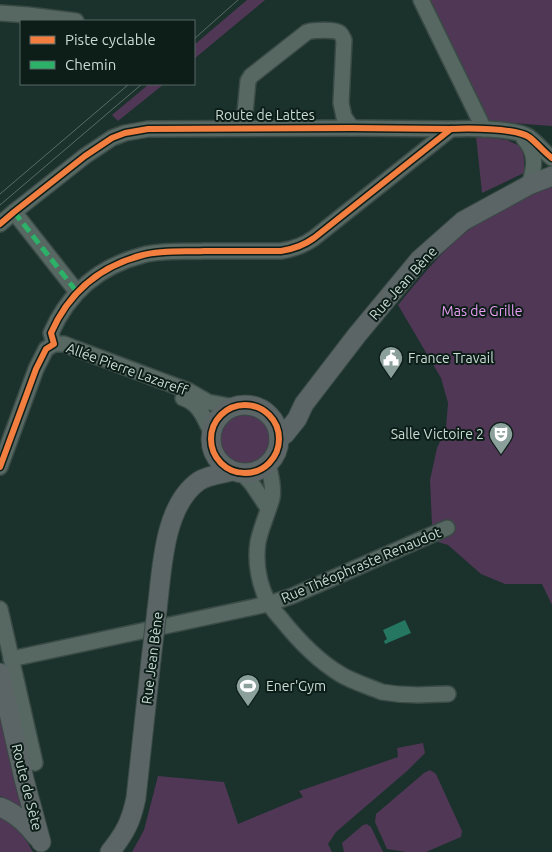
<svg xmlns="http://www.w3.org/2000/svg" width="552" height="852" viewBox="0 0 552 852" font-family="Ubuntu,sans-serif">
  <rect width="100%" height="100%" fill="#1b312b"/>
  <g fill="#4f3755">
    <polygon points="247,0 265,0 194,59 194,45"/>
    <polygon points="425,0 552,0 552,126 486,121"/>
    <polygon points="149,84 164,84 118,121 112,115"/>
    <polygon points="476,136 507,140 522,147 524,160 524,173 482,193"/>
    <path d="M552,186V605L542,584H505L481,574L448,545L438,542L432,525L430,480L437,448L446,428L448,403L441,378L398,305C420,278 442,250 470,229C494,210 524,199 552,186Z"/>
    <circle cx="245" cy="439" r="26"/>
    <polygon points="0,707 25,813 5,798 0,796"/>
    <polygon points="423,743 425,753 407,771 336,832 328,844 332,852 132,852 144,830 158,776 224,782 238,824 303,797 299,791 398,757 397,748"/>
    <polygon points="430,770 436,774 462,831 461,837 426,852 406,852 387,849 375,822 376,814 424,773"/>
    <path d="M0,818C16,825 25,837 33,852H0Z"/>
    <polygon points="367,824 371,827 383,852 344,852 342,843 363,825"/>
  </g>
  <polygon fill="#257762" points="405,620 411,633 385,644 384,641 387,639 383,630"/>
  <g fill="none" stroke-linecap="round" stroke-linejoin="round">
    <g stroke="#3a4b46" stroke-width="18">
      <g id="minor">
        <polyline points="421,0 484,129"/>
        <polyline points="0,13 28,15 76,21"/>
        <path d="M234,128L245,113L248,81L251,76L307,32C313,30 335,29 340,33C342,35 343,38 344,40L341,103L344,117L352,128"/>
        <path d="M524,139C537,153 535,167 529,185"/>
        <polyline points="14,212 77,292"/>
        <path d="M0,224L14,212L85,156L112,138L125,133L148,129L352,128L451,129C467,128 516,128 529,137C537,143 544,152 552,158"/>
        <polyline points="54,344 64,344 74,348 189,391 208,402 234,407"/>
        <path d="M183,398C199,403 204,417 211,432"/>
        <path d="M268,464C271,475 274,487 272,498C268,513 261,527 258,542C255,562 259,584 268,602C271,608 277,614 282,620C298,640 317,660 340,674C353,682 368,686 382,692C405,696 425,695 448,694"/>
        <path d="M0,467L36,369L46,349L54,344L51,333C69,292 100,266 143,255C163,250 184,252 204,251C230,251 255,251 281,251C294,249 303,246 314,238L451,129"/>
        <polyline points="242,473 252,484 268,508"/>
        <polyline points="0,609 35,763"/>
        <polyline points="11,659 268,604 292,596 447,528"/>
      </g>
    </g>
    <g stroke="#3a4b46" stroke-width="21">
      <g id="major">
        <circle cx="245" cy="439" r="34"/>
        <polyline points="279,438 285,434 297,419 304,404 357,335 420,259 463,221 529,185 552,176"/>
        <path d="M157,610C162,571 163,506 199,481C208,475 222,474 232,471"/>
        <polyline points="0,673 24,779 41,842"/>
        <path d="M0,807C16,813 27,824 37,837"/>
        <path d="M110,852C125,833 131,822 136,798L151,660"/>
      </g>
    </g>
    <use href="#minor" stroke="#576762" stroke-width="15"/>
    <use href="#major" stroke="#5b6566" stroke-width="19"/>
    <g stroke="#5b6b66" stroke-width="1">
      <polyline points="194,39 238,0"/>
      <polyline points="0,194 129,84"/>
      <polyline points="0,205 142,84"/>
    </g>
    <g stroke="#3a4b46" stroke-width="21" stroke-linecap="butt">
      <polyline id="major-bridge" points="151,660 157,610"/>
    </g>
    <use href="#major-bridge" stroke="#5b6566" stroke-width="19"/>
    <polyline stroke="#2db169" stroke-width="5" stroke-dasharray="10 5" stroke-linecap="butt" points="14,212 77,292"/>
    <g stroke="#0d1d18" stroke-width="9">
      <g id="cycleway">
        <path d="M0,224L14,212L85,156L112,138L125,133L148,129L352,128L451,129C467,128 516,128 529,137C537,143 544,152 552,158"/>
        <circle cx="245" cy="439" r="34"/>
        <path d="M0,467L36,369L46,349L54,344L51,333C69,292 100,266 143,255C163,250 184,252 204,251C230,251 255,251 281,251C294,249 303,246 314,238L451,129"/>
      </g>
    </g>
    <use href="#cycleway" stroke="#f27e40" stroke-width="6"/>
  </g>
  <defs>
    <g id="civic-pin" transform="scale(1.25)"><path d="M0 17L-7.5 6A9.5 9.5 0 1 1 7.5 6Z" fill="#8ba09a" stroke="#0d1d18"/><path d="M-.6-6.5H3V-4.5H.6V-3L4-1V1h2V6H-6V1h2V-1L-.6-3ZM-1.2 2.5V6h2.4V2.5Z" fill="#fff"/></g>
    <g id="theatre-pin" transform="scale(1.25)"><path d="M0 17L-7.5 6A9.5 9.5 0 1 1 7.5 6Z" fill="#8ba09a" stroke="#0d1d18"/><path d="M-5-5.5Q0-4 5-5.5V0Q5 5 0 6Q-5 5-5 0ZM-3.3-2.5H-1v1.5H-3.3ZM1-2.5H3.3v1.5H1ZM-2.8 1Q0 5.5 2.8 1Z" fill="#fff"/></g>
    <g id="stadium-pin" transform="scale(1.25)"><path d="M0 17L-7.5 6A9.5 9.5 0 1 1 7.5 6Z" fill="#8ba09a" stroke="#0d1d18"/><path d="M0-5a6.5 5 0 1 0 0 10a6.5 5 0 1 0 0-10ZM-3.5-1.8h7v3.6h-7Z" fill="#fff"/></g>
  </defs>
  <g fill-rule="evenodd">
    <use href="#civic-pin" x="391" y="358"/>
    <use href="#theatre-pin" x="501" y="434"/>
    <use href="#stadium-pin" x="248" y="686"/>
  </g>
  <g text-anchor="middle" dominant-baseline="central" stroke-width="4" stroke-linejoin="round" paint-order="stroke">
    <g font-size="14" fill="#c8dcd5" stroke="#0d1d18">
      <text x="265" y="115">Route de Lattes</text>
      <text transform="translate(403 283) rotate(-48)">Rue Jean Bène</text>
      <text transform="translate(127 369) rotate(20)">Allée Pierre Lazareff</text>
      <text transform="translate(361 565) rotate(-23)">Rue Théophraste Renaudot</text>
      <text transform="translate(152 658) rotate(-83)">Rue Jean Bène</text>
      <text transform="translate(27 787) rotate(76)">Route de Sète</text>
    </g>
    <g font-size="14" fill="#ea9ef4" stroke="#0d1d18">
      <text x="482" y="311">Mas de Grille</text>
    </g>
    <g font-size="14" fill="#c8dcd5" stroke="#0d1d18" text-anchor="start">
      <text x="408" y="358">France Travail</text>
      <text x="484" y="434" text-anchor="end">Salle Victoire 2</text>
      <text x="266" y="686">Ener'Gym</text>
    </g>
  </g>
  <rect x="20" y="20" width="175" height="65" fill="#0d1d18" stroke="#586964"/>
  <rect x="30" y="36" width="25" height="8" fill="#f27e40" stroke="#586964"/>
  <text x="65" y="45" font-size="15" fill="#c8dcd5">Piste cyclable</text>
  <rect x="30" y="61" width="25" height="8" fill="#2db169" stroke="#586964"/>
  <text x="65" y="70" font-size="15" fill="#c8dcd5">Chemin</text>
</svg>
